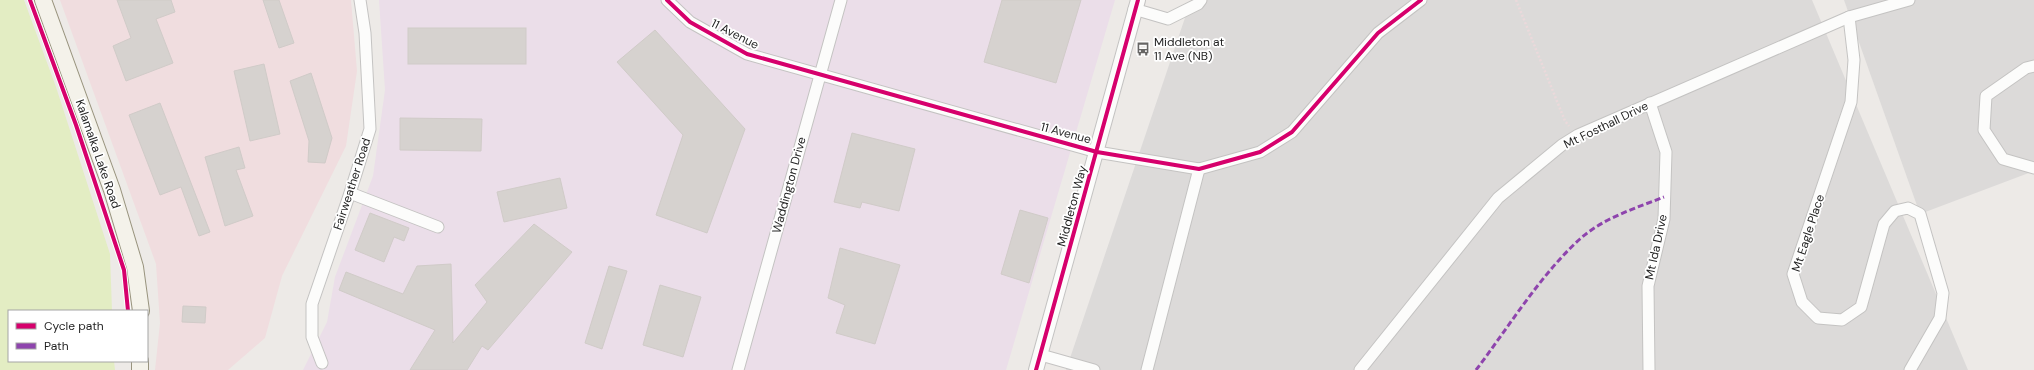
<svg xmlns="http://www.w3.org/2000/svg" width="2034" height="370" viewBox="0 0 2034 370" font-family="'DM Sans',sans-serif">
  <rect width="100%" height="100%" fill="#edeae7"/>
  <g fill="#dcdad9">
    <polygon points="1191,0 1812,0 1968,370 1066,370"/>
    <polygon points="1844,0 2034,0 2034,171 1920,214"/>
  </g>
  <polygon fill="#f0dddf" points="60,0 351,0 357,71 346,146 282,276 265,338 228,370 155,370 160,323 156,264"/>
  <polygon fill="#ebdee9" points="379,0 1115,0 1006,370 303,370 327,322 335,277 373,176 385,90"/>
  <polygon fill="#e3edc3" points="0,0 24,0 56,87 110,254 112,311 9,311 9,361 114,361 115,370 0,370"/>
  <g fill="#d6d2cf" stroke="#d0cbc8">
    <polygon points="117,0 171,0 175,12 156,19 173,63 126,81 113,46 131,38"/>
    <polygon points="263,0 279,0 294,43 279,48"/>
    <polygon points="1002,0 1081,0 1056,83 984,62"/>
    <rect x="408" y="28" width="118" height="36"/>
    <polygon points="655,30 745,129 707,233 656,215 683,135 617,62"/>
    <polygon points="264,64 280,134 250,141 234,71"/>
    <polygon points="311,73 332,138 325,163 308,162 309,141 290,81"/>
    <polygon points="160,103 210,232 199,236 181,187 160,195 129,115"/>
    <polygon points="400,118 482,119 481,151 400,150"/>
    <polygon points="852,133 915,149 899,211 862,202 860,208 834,202"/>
    <polygon points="239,147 245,168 236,170 253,216 225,226 205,157"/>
    <polygon points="560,178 567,208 504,222 497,192"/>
    <polygon points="1020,210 1048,218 1029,283 1001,274"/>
    <polygon points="370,213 409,228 404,241 394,237 384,262 355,250"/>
    <polygon points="534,224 572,252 488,350 482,346 467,370 410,370 435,330 339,290 346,272 403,294 417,266 451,264 453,343 487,302 475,285"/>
    <polygon points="840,248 900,265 875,344 836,333 845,305 828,298"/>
    <polygon points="609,266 627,271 602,349 585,343"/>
    <polygon points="660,285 701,297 683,357 643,345"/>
    <polygon points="183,306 206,307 205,323 182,322"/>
  </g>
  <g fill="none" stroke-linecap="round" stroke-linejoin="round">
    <g stroke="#c4c3c2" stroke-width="13">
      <g id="minor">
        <polyline points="667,0 690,22 747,54 1097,152 1199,169 1260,152 1292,132 1378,33 1421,0"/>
        <polyline points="1134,9 1168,19 1198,4 1201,0"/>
        <polyline points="1849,17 1854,60 1851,102 1793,274 1802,302 1818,318 1842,320 1861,307 1884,224 1895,211 1908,208 1920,214 1943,293 1940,318 1910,370"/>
        <polyline points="2034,66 2026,68 1986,96 1984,130 2003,159 2034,168"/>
        <polyline points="350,193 438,227"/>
        <polyline points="1041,355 1094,370"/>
        <polyline points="322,363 312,337 312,304 350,193 370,129 365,33 360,0"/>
        <polyline points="738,370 841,0"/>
        <polyline points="1147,370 1199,169"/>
        <polyline points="1360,370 1498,198 1562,145 1578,135 1849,17 1909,0"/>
        <polyline points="1649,370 1648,286 1664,219 1666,152 1650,103"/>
      </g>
    </g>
    <g stroke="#c4c3c2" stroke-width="16">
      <polyline id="tertiary" points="1036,370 1138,0"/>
    </g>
    <g stroke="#99947e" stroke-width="18">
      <g id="secondary">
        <polyline points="43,0 112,190 135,267 141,311"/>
        <polyline points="140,370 140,361"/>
      </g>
    </g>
    <polyline stroke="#ebd9db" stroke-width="2.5" stroke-dasharray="2 2" stroke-linecap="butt" points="1516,0 1565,121 1569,126"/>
    <use href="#minor" stroke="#fcfcfb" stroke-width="11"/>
    <use href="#tertiary" stroke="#fcfcfb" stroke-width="14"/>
    <use href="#secondary" stroke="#f4f2ea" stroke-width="16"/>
    <path stroke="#8e44ad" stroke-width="3" stroke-dasharray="6 3" stroke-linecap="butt" d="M1476,370C1508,328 1541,274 1580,239C1603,218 1636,208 1664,197"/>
    <g stroke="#fff" stroke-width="6">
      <g id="cycleway">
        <polyline points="30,0 76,125 124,270 128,311"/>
        <polyline points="667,0 690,22 747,54 1097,152 1199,169 1260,152 1292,132 1378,33 1421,0"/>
        <polyline points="1036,370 1138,0"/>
      </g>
    </g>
    <use href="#cycleway" stroke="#d6006c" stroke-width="4"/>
  </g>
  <defs>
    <g id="bus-bare" transform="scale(1.08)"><path d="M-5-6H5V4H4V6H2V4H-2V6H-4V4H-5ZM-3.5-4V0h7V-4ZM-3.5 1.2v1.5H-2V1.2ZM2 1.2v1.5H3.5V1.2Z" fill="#676665" stroke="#fff" stroke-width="2.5" paint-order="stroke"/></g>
  </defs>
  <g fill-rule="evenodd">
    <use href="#bus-bare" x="1143" y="49"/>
  </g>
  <g text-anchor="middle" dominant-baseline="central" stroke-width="3.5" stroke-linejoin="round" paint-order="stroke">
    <g font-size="12" fill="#1f1f1f" stroke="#fff">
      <text transform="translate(735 34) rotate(27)">11 Avenue</text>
      <text transform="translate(1606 125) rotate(-26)">Mt Fosthall Drive</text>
      <text transform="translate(1066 133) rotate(15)">11 Avenue</text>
      <text transform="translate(98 154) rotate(71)">Kalamalka Lake Road</text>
      <text transform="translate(352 184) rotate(-72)">Fairweather Road</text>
      <text transform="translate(789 185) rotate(-75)">Waddington Drive</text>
      <text transform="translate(1072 206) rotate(-75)">Middleton Way</text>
      <text transform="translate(1808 233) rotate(-72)">Mt Eagle Place</text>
      <text transform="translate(1656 247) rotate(-78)">Mt Ida Drive</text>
    </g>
    <g font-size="12" fill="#1f1f1f" stroke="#fff" text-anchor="start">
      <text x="1154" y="42">Middleton at<tspan x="1154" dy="14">11 Ave (NB)</tspan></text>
    </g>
  </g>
  <rect x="8" y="310" width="140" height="52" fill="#ffffff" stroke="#a5a5a5"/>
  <rect x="16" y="323" width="20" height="6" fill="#d6006c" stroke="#a5a5a5"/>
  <text x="44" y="330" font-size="12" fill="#1f1f1f">Cycle path</text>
  <rect x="16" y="343" width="20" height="6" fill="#8e44ad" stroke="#a5a5a5"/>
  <text x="44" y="350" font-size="12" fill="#1f1f1f">Path</text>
</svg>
